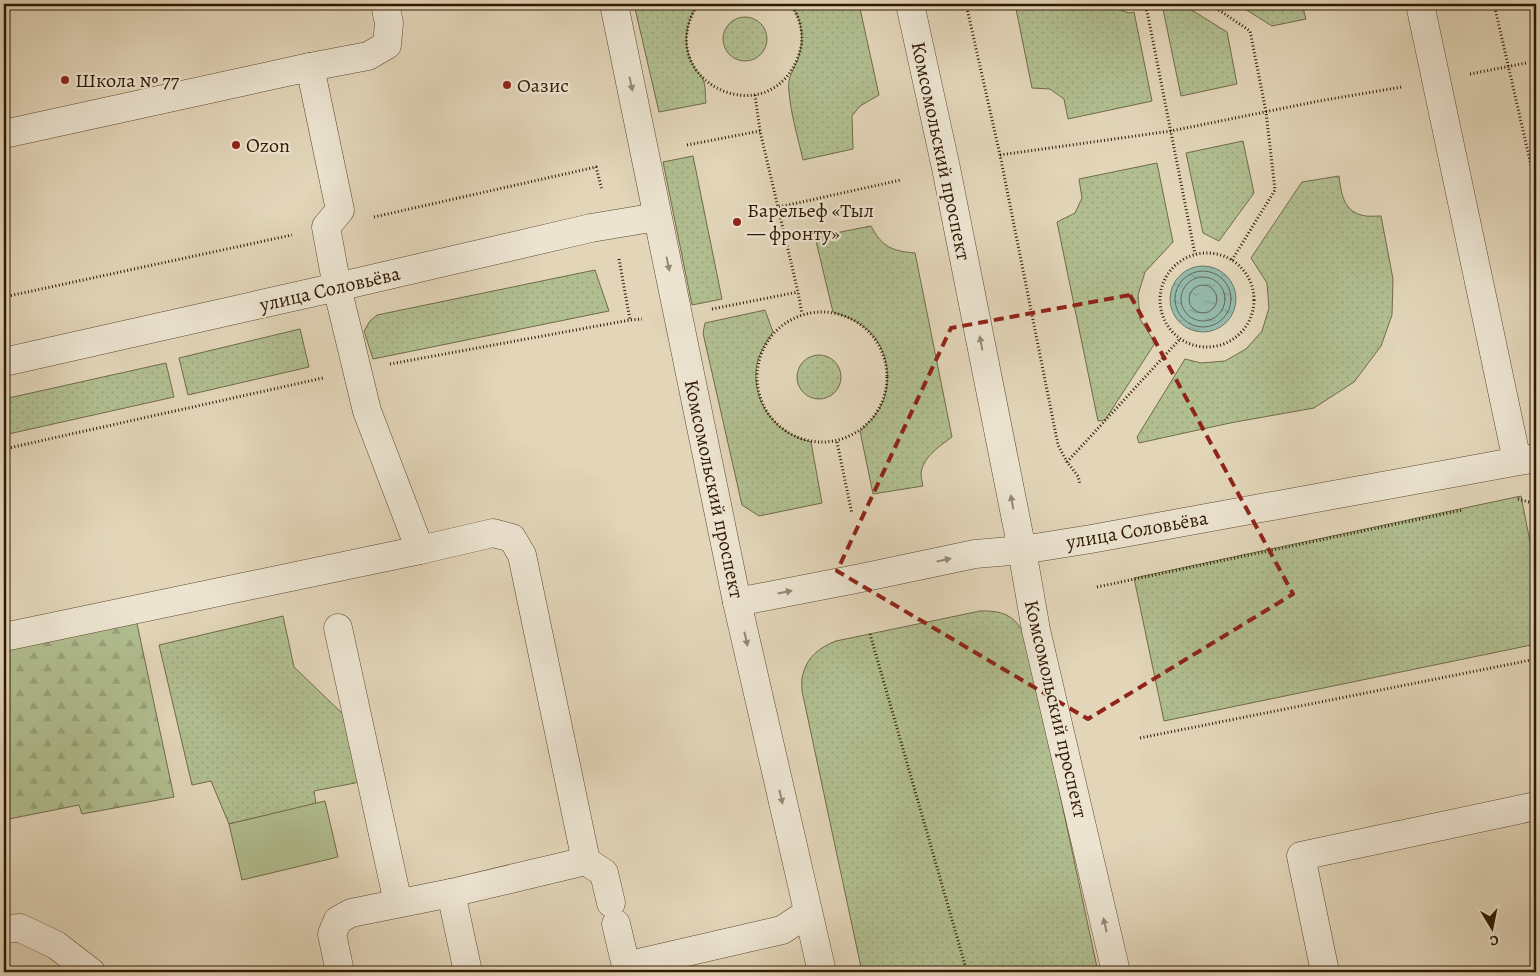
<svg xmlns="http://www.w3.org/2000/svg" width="1540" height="976" viewBox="0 0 1540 976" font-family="Alegreya,serif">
  <defs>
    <pattern id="green-dots" width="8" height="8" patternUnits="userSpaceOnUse" patternTransform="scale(1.25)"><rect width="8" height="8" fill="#b1be90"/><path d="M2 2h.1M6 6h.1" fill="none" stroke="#99a37a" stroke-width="1.8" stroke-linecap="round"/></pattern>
    <pattern id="forest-firs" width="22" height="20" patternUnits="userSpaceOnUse" patternTransform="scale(1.25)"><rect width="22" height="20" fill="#b1be90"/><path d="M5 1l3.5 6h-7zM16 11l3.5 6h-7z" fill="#99a37a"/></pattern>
    <pattern id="water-ripples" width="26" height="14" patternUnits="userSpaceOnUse" patternTransform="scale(1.25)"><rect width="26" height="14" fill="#95b9ab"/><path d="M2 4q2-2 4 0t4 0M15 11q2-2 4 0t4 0" fill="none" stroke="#819e91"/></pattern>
  </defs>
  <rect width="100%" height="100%" fill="#e2d5b8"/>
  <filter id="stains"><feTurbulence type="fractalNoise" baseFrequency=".004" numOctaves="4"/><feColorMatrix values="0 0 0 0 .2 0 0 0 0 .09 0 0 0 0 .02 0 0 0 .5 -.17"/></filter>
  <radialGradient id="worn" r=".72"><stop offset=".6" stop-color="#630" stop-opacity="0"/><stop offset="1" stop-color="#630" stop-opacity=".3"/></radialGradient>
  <g fill="url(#green-dots)" stroke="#706b48">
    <path d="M634,4H698C685,23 682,46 694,67C696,71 701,75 703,79C706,86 705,96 706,103L659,112Z"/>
    <path d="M790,4H859L879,95L860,106L852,116L853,149L803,160C798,138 791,115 789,92C787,77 793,71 798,59C804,41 803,19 790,4Z"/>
    <polygon points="1015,4 1104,4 1129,13 1134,12 1152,101 1068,119 1064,99 1050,89 1032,88"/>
    <polygon points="1173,4 1182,4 1227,32 1237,84 1181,96 1163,9"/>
    <polygon points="1237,4 1302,4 1306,19 1272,26"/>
    <circle cx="745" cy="39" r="22"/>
    <polygon points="1243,141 1254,193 1219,241 1203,233 1186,153"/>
    <polygon points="693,156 722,299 692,305 663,162"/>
    <polygon points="1157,163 1173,242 1145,272 1138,295 1140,319 1155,343 1105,420 1098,421 1057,222 1075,213 1082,198 1079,179"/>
    <path d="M1339,176C1341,192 1343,210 1361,215C1367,217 1375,216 1381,216L1393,279L1392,315L1381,346L1354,382L1314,408L1230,423L1139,443L1137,437L1185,359L1201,363L1225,361L1246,349L1262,331L1269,308L1267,283L1251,258L1302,182Z"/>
    <path d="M871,226C882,247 892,251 915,253L952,437C940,446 923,457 921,473C921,477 922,482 923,486L873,494L860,431C865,426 872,420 876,414C893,391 891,353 870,332C859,321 847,317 833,312L815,237Z"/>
    <polygon points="595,270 609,311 373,359 364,331 370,321 377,315"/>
    <path d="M765,310L773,332C765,344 757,356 756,371C754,407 778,434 811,442L822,503L759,516L742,505L703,333L705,323Z"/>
    <polygon points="300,329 309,367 188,395 179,358"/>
    <circle cx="819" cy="377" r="22"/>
    <polygon points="166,363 174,397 4,435 4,399"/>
    <polygon points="1521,496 1536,572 1536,644 1164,721 1134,578"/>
    <path d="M980,611C1006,610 1018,618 1027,641L1098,972H862L802,691C802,686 801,679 803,674C807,657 820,647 836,641Z"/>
    <polygon points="283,616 294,667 346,717 360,782 314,791 316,804 229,824 211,781 192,785 159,645"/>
  </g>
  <polygon fill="url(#forest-firs)" stroke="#706b48" points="136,619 174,797 82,814 79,805 9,819 10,828 4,830 4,647"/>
  <polygon fill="#b1be90" stroke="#706b48" points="325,801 338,857 242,880 229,824"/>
  <circle fill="url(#water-ripples)" stroke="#6d7967" cx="1203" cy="299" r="33"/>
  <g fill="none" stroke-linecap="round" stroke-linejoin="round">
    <g stroke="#626856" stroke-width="1">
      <circle cx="1203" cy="299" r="28"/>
      <circle cx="1203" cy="299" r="22"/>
      <circle cx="1203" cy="299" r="14"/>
    </g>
    <g stroke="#5c472e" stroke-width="29">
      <g id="minor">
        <polyline points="614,4 737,602 822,972"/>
        <polyline points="910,4 946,168 1022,550 1036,630 1116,972"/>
        <polyline points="1420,4 1517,461"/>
        <polyline points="310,67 368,56 387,45 389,23 385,4"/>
        <polyline points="4,134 310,67 340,210 326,227 337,287 367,411 420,550"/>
        <polyline points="4,362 337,287 591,228 657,217"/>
        <polyline points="737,602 861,578 975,554 1022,550 1091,539 1536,458"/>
        <polyline points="338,628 398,903"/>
        <polyline points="4,637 420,550 493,533 512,538 522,555 586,861 604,873 611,903"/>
        <polyline points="616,924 626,966 625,972"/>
        <polyline points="4,929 20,928 56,945 91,972"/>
        <polyline points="626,966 782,930 808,913"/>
        <polyline points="340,972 332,934 338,920 351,913 451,893"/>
        <polyline points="468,972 451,893 586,861"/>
        <polyline points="1325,972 1301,856 1536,806"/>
      </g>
    </g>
    <g stroke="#301800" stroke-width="3" stroke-dasharray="1 2.5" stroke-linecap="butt">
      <path d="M698,4C648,82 774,139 800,51C805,36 800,16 790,4"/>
      <polyline points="966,4 1000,155 1058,445 1067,462 1078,476 1080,484"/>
      <polyline points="1143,4 1147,11 1195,254"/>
      <polyline points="1210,4 1250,31 1266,112 1275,190 1232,260"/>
      <polyline points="1494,4 1536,187"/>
      <polyline points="1470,74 1526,63"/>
      <polyline points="755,95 760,131 798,292 802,314"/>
      <polyline points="687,145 760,131"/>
      <polyline points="1000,155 1171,131 1319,101 1402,87"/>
      <polyline points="779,207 901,180"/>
      <polyline points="374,217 596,167 602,190"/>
      <circle cx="1207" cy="300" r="47"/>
      <polyline points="619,259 630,320"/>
      <polyline points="4,297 292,235"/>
      <polyline points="712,309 798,292"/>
      <circle cx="822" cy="377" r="65"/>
      <polyline points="390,364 630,320 642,319"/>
      <polyline points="837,442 852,514"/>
      <polyline points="4,449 323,378"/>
      <polyline points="1067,462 1180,339"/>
      <polyline points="1518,499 1536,504"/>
      <polyline points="1097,587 1463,510"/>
      <polyline points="870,634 967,972"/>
      <polyline points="1140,738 1536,659"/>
    </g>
    <use href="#minor" stroke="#ece4d1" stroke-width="28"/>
  </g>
  <defs><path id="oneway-solid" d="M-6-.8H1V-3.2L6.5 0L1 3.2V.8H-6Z" transform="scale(1.25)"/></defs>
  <g fill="#978873">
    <use href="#oneway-solid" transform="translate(631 84) rotate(78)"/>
    <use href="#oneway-solid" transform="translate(668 264) rotate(78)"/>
    <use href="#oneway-solid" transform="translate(981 343) rotate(-101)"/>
    <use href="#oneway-solid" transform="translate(1012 502) rotate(-101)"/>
    <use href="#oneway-solid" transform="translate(944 560) rotate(-12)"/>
    <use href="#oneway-solid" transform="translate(785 592) rotate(-11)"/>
    <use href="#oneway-solid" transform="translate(746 639) rotate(77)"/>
    <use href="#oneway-solid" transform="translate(781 797) rotate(77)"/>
    <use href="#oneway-solid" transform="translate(1105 925) rotate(-103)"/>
  </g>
  <path fill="none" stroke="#8f2418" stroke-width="4" stroke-dasharray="10 6" stroke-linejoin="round" d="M1130,295L1293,594L1088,719L837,571L951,328Z"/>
  <g fill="#8f2418" stroke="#ece4d1" stroke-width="2">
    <circle cx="65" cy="80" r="5"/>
    <circle cx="507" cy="85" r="5"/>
    <circle cx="236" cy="145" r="5"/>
    <circle cx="737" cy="222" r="5"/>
  </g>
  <g text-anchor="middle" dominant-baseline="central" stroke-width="4.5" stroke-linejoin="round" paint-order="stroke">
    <g font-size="20" fill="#301800" stroke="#ece4d1" text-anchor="start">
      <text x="75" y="80">Школа № 77</text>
      <text x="517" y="85">Оазис</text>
      <text x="246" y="145">Ozon</text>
      <text x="747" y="210">Барельеф «Тыл<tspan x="747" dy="23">— фронту»</tspan></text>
    </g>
    <g font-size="20" fill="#301800" stroke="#ece4d1">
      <text transform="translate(941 151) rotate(78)">Комсомольский проспект</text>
      <text transform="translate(330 289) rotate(-13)">улица Соловьёва</text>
      <text transform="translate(714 489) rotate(78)">Комсомольский проспект</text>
      <text transform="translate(1137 530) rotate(-10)">улица Соловьёва</text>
      <text transform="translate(1056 709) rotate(77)">Комсомольский проспект</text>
    </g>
  </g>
  <rect width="1540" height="976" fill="none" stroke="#e2d5b8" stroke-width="20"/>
  <rect x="5" y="5" width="1530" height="966" fill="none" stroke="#301800" stroke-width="2.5"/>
  <rect x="10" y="10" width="1520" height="956" fill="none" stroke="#301800"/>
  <g transform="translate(1492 928) rotate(170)" stroke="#ece4d1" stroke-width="4" paint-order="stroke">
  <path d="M0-4L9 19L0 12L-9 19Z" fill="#301800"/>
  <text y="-8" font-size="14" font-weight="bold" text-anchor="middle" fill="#301800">С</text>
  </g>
  <rect width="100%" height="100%" filter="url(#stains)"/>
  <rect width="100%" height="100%" fill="url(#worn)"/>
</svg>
